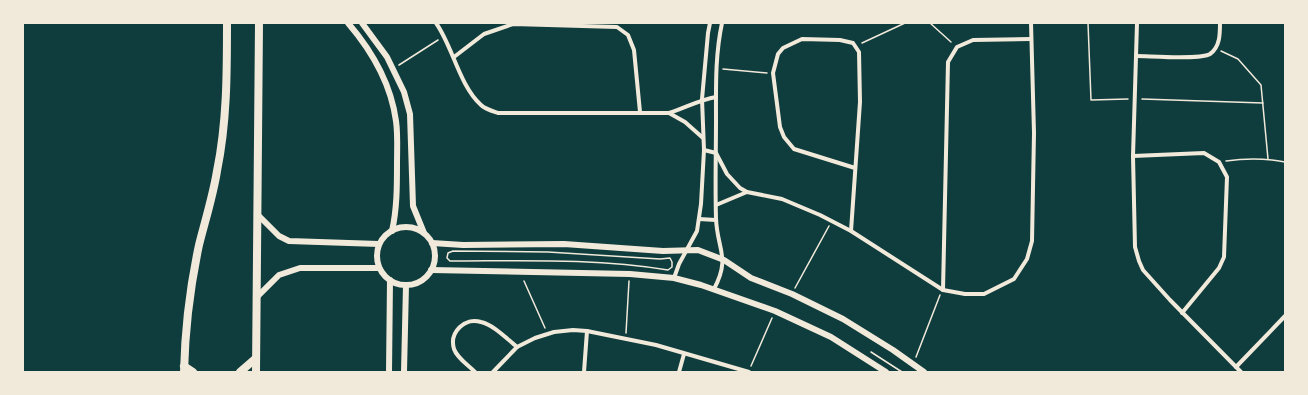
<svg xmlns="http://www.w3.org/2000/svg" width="1308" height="395" viewBox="0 0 1308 395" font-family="'Alegreya Sans',sans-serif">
  <rect width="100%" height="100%" fill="#0f3d3e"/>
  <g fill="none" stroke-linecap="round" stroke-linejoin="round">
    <g stroke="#f1e9da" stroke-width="1.5">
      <polyline points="930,23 951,42"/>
      <polyline points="1088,23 1091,100 1128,99"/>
      <polyline points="862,43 905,23"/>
      <polyline points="1221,51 1238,59 1261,85 1268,159"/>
      <polyline points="399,65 438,40"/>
      <polyline points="723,69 767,73"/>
      <polyline points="1142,99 1263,103"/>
      <path d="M1226,161C1246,158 1265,158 1285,162"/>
      <path d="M453,251L548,252L660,259L670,258L672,262V267L668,270C595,258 523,261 450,261L447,258L448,253Z"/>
      <polyline points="524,281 545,328"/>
      <polyline points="795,288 829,226"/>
      <polyline points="626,333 629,281"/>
      <polyline points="871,352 902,372"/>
      <polyline points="916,357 940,295"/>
      <polyline points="751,366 772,318"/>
    </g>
    <g stroke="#f1e9da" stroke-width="4">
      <path d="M436,23C453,47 459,85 481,105C485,109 492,111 498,113H669C685,108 699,100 716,97"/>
      <polyline points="1137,23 1133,156 1135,247 1139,261 1143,270 1170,300 1241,372"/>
      <path d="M1136,56C1150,56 1200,60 1210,54C1220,47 1220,34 1220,23"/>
      <polyline points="454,57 484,34 513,24 617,27 628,35 634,50 640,112"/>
      <polyline points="669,113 685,122 703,138"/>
      <polyline points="704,150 716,153 727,174 740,188 747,192 782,199 820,215 851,231 943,290 965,294 984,294 1014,279 1027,259 1032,241 1034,133 1031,23"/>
      <polyline points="1133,156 1204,153 1219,162 1227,177 1224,257 1219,268 1182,313"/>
      <polyline points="716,205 747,192"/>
      <polyline points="699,219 716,220"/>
      <polyline points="851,231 860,102 859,52 853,43 840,40 802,39 783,48 778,54 773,73 780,127 784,137 794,149 855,168"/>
      <polyline points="674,278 679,264 697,231 701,204 704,150 702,99 708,33 710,23"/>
      <path d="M714,289C731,257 717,250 716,218C715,186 716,153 716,120C716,87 715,56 722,23"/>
      <polyline points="943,290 948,62 957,47 973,40 1031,39"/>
      <polyline points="1236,367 1285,316"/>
      <path d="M475,372C468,365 457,358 454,349C449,332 465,317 481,322C494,325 507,339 517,347"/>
      <polyline points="493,372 517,347 535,338 554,332 573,330 587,331 656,345 749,372"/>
      <polyline points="584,372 587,331"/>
      <polyline points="679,372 684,354"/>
    </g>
    <g stroke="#f1e9da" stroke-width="6">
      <path d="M348,23C372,51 391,84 396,121C398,135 397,149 397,164C397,186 397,209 392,231"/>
      <polyline points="362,23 387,57 404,92 410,114 413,206 424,233"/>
      <polyline points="257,214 279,236 289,241 379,244"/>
      <circle cx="406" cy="256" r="29"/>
      <polyline points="432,243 463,245 564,244 663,251 698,250 724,260 751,278 792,294 843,319 893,350 924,372"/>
      <polyline points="431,270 630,274 674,278 701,285 775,311 831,337 886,372"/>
      <polyline points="256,298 279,275 300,268 379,268"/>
      <polyline points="389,372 390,280"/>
      <polyline points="404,372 406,285"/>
    </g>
    <g stroke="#f1e9da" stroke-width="8">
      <polyline points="184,366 193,372"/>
      <path d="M184,372C185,330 190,287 199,245C205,221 213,196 217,171C227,122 227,73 227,23"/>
      <polyline points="240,372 255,359"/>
      <polyline points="256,372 259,23"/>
    </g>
  </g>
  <rect width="1308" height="395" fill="none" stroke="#f1e9da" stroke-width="48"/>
</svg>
